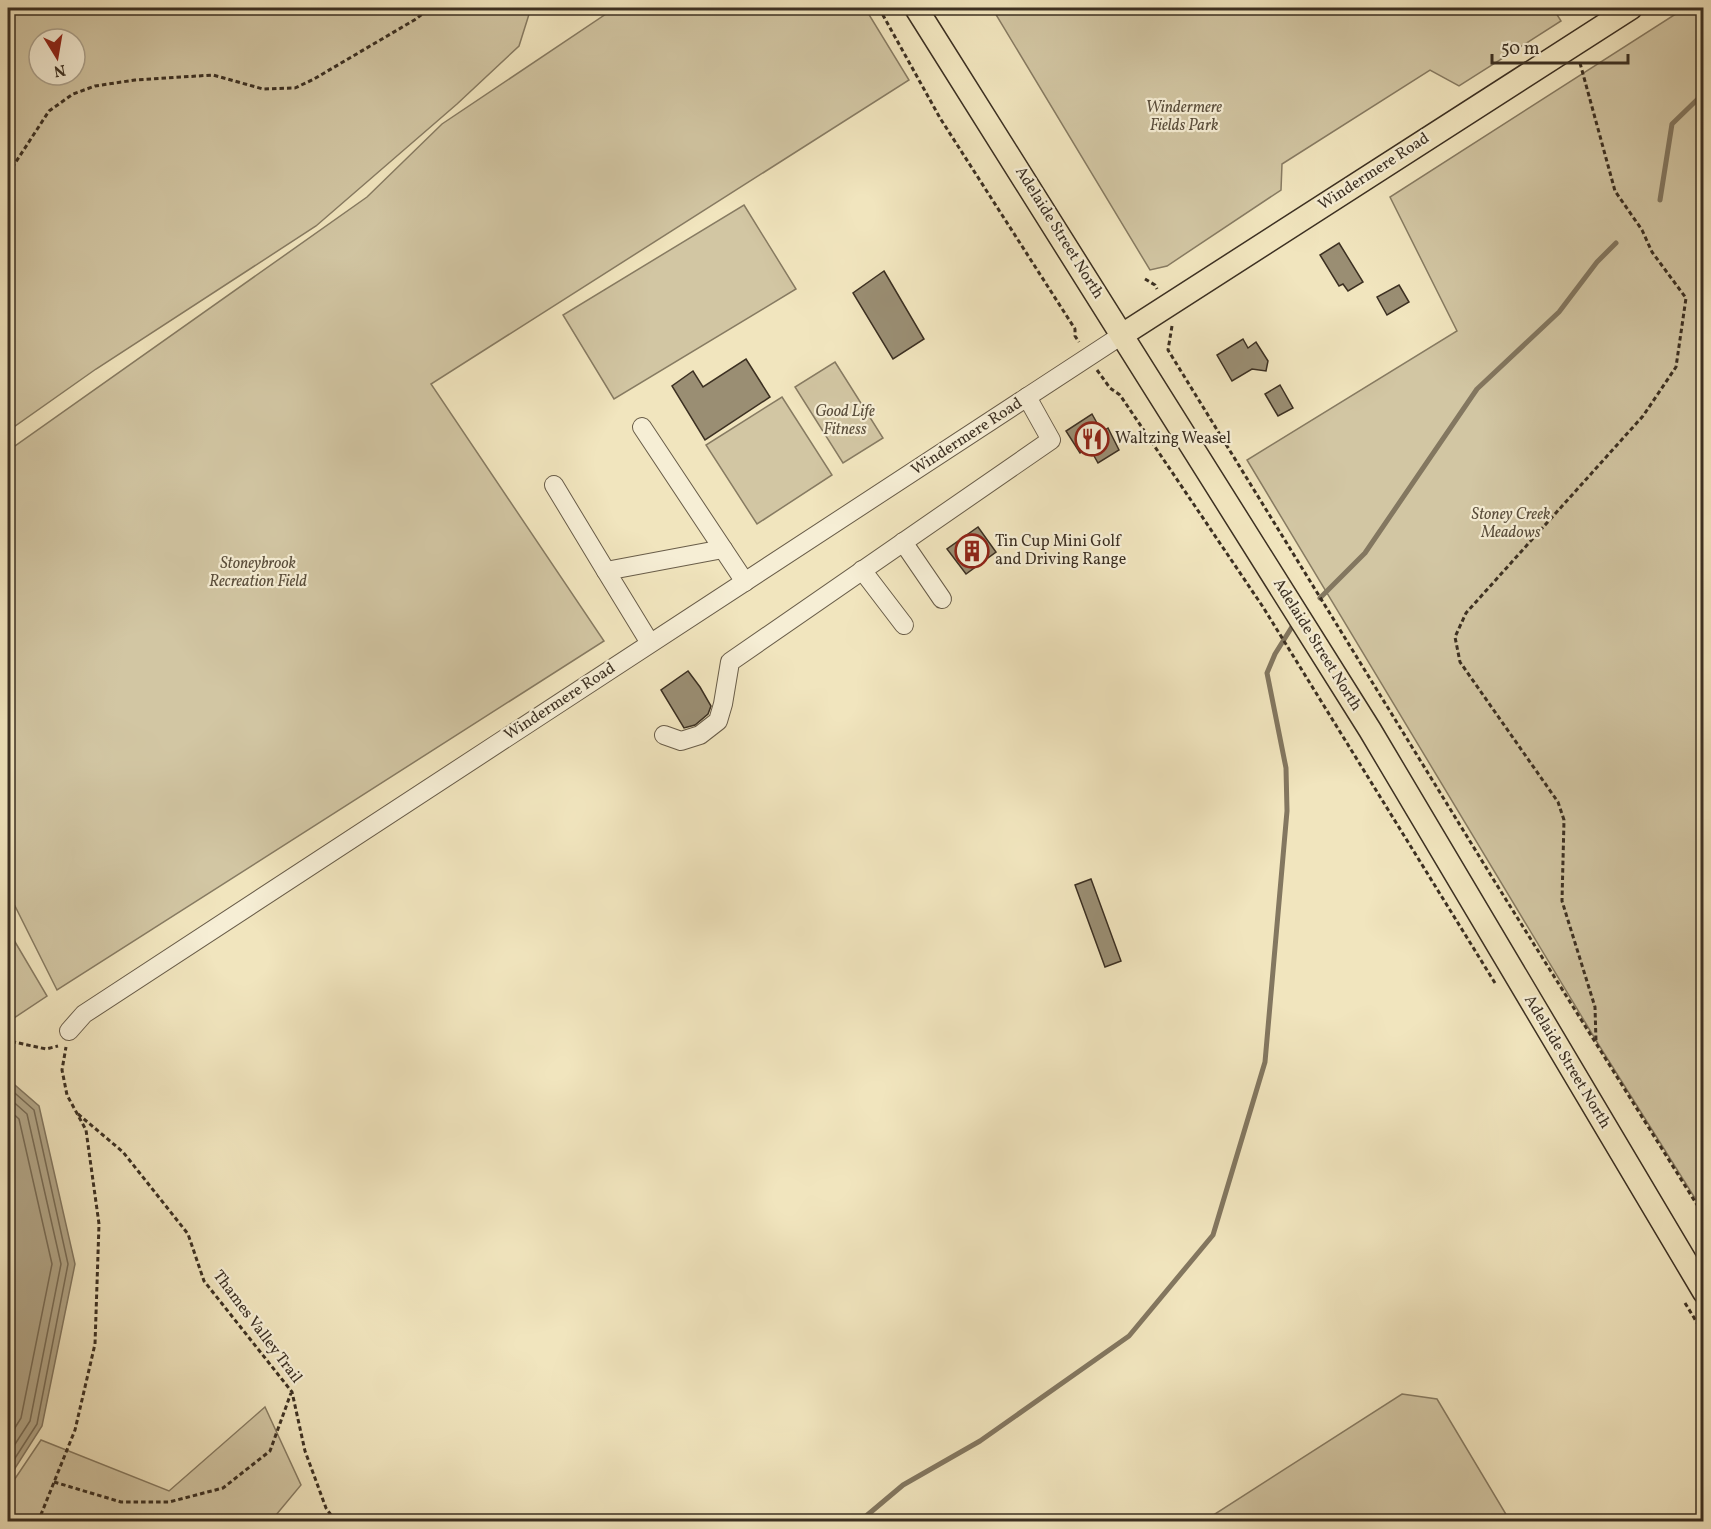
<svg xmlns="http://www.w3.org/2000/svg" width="1711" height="1529" viewBox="0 0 1711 1529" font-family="Vollkorn,serif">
  <rect width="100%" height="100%" fill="#f1e5be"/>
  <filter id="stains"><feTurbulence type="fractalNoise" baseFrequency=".00333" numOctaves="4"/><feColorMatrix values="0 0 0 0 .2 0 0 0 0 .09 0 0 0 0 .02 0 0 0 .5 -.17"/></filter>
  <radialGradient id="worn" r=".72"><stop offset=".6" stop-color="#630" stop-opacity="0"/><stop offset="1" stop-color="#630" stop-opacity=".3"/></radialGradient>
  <g fill="#d2c6a3" stroke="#877b62" stroke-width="1.5" fill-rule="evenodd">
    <path d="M8,8H531L519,46L457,104L316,226L96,369L8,431ZM39,39H75V75H39Z"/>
    <polygon points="615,8 865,8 909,80 431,384 604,641 57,990 8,892 8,451 367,197 442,124"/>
    <polygon points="992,8 1553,8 1561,21 1459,86 1430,70 1282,164 1281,190 1167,266 1150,270"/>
    <polygon points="1685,8 1704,8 1703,1211 1597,1042 1247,460 1457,331 1390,197"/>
    <polygon points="744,205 796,289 614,399 563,315"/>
    <polygon points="835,362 883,438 843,463 795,387"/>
    <polygon points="782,397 832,475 757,524 706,445"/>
    <polygon points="8,930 47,996 8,1022"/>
    <polygon points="1402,1394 1437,1399 1510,1521 1204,1521"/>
    <polygon points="265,1407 301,1485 271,1521 8,1521 8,1489 41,1440 169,1491"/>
  </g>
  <polygon fill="#b3a789" stroke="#837760" stroke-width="1.5" points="8,1079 39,1106 75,1264 42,1426 10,1476 8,1483"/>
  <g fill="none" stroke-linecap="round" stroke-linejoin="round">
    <g stroke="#786c56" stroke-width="1.5">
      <polyline points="8,1087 34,1110 68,1264 37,1424 8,1469"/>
      <polyline points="8,1097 27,1114 61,1264 30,1421 8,1455"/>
      <polyline points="8,1109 19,1119 52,1264 21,1418 8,1439"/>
    </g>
    <g stroke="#837760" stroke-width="5">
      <polyline points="1660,200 1672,124 1704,93"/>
      <polyline points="1320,598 1365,553 1477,389 1559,312 1597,262 1616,243"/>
      <polyline points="859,1522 903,1485 980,1441 1129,1336 1213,1235 1265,1062 1287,811 1286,768 1267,673 1275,654 1295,622"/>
    </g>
  </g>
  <g fill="#9a8e73" stroke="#3c3022" stroke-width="1.5">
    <polygon points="1339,243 1363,282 1348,291 1343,284 1339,286 1320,255"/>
    <polygon points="884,271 924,339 893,359 853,293"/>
    <polygon points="1399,285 1409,302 1387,315 1377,297"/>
    <polygon points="1243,339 1248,348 1256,342 1268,361 1266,371 1252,369 1232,381 1217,355"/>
    <polygon points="746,359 770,397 705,440 672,386 693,371 703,387"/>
    <polygon points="1280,385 1293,408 1278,416 1265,394"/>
    <polygon points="1092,414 1102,432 1108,428 1119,450 1098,463 1089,447 1080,453 1066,431"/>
    <polygon points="978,527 996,552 966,574 947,549"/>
    <polygon points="688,671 700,687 711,706 708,714 695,725 684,728 661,690"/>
    <polygon points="1091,879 1121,961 1105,967 1075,885"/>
  </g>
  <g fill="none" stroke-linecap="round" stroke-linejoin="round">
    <g stroke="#695d49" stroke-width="20">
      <g id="minor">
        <polyline points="642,427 745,582"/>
        <polyline points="554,485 606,571"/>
        <polyline points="903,542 942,599"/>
        <polyline points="862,570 904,625"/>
        <polyline points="650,643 606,571 723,549"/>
        <polyline points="664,735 681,741 700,735 718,721 723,704 730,662 1051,440 1027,397"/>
        <polyline points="69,1031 84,1014 1122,335"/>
      </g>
    </g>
    <g stroke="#3c3022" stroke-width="25">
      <g id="major">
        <polyline points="916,8 1370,730 1704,1292"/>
        <polyline points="1122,335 1631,8"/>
      </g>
    </g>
    <g stroke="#3c3022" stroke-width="3" stroke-dasharray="4.5 3" stroke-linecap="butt">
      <polyline points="879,8 940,118 1075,329 1075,336 1079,342"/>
      <polyline points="1580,63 1615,191 1642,230 1652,252 1686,298 1676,367 1643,416 1466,613 1455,637 1460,662 1558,802 1564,820 1562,901 1595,1007 1596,1041"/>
      <polyline points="8,174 49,111 73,94 95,86 135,80 213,75 263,89 295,88 314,79 416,19 430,8"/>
      <polyline points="1145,279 1155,285 1157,289"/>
      <polyline points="1172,326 1168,350 1495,882 1704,1216"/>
      <polyline points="1097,370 1110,388 1120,395 1263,607 1495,983"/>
      <polyline points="8,1034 14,1042 46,1049 58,1046"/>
      <polyline points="78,1114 123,1152 188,1234 204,1281 292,1392 305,1451 326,1508 336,1522"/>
      <polyline points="1685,1303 1704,1334"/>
      <polyline points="54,1482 121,1502 169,1502 223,1488 270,1451 291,1393"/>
      <polyline points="38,1522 75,1430 95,1344 99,1224 86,1130 67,1095 62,1070 66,1047"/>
    </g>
    <use href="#minor" stroke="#f6eed5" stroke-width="18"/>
    <use href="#major" stroke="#f1e5be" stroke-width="22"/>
  </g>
  <defs>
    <g id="restaurant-ring" transform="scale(1.725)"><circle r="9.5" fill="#f6eed5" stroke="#8f2418" stroke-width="1.5"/><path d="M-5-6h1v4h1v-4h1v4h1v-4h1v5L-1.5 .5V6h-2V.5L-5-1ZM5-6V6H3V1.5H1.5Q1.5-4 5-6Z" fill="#8f2418"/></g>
    <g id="building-ring" transform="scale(1.725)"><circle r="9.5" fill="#f6eed5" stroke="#8f2418" stroke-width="1.5"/><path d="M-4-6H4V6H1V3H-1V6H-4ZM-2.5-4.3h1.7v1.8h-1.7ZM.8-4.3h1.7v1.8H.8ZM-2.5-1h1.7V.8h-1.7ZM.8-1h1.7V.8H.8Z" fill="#8f2418"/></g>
  </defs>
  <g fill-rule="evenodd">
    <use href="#restaurant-ring" x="1092" y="439"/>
    <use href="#building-ring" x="972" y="551"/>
  </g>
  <g text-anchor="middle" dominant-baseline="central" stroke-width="4.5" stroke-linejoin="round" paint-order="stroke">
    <g font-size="16" font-style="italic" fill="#5a4e3c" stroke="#f6eed5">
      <text x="1184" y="108">Windermere<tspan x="1184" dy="18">Fields Park</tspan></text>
      <text x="845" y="412">Good Life<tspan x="845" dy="18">Fitness</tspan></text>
      <text x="1511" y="515">Stoney Creek<tspan x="1511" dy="18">Meadows</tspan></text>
      <text x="258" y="564">Stoneybrook<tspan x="258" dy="18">Recreation Field</tspan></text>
    </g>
    <g font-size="16" fill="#3c3022" stroke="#f6eed5">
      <text transform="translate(1374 172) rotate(-33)">Windermere Road</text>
      <text transform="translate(1059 233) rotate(58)">Adelaide Street North</text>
      <text transform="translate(967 437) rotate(-33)">Windermere Road</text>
      <text transform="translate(1317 645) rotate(58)">Adelaide Street North</text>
      <text transform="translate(560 702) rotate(-33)">Windermere Road</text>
      <text transform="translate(1567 1062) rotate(59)">Adelaide Street North</text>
      <text transform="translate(257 1327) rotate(53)">Thames Valley Trail</text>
    </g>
    <g font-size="16" fill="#3c3022" stroke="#f6eed5" text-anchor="start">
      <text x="1115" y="439">Waltzing Weasel</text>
      <text x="995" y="542">Tin Cup Mini Golf<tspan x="995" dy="18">and Driving Range</tspan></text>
    </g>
  </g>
  <rect width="1711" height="1529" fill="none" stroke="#f1e5be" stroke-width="30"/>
  <rect x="9" y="9" width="1693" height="1511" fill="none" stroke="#3c3022" stroke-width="3"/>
  <rect x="15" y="15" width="1681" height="1499" fill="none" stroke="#3c3022" stroke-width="1.5"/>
  <g transform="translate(57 57) rotate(169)"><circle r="28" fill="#f6eed5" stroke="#aca28d" stroke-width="1.5"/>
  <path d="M0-4.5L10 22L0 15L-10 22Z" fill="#8f2418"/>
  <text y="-9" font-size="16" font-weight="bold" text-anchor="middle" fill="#3c3022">N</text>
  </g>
  <path d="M1492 54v9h136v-9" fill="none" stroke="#3c3022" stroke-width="3"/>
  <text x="1501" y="54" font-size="18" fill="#3c3022" stroke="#f6eed5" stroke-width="4.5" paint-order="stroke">50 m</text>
  <rect width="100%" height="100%" filter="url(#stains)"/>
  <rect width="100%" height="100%" fill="url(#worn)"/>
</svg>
